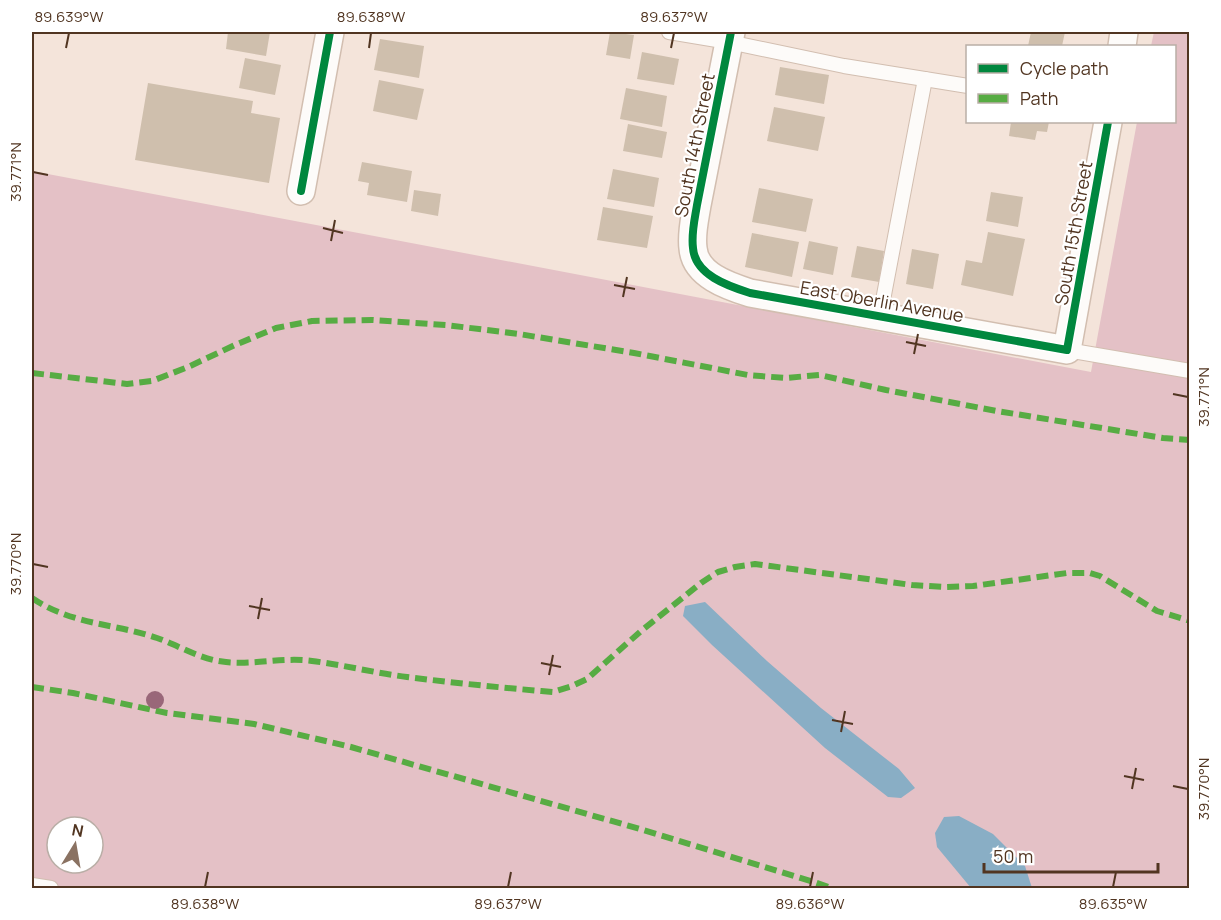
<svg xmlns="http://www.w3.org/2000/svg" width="1221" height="920" viewBox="0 0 1221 920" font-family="Manrope,sans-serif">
  <rect width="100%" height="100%" fill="#f4e4da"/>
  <path fill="#e4c1c6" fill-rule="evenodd" d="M1154,32H1189V888H32V171L1091,372L1137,122H1174V46H1151ZM57,827H93V863H57Z"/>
  <g fill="#89aec5">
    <polygon points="705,602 767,661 821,708 899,769 915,788 901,798 888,797 825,748 712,645 683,616 685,606"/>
    <polygon points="959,816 993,834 1025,866 1032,888 971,888 937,847 935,833 944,817"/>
  </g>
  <g fill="#cfbfad">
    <polygon points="228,32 270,32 266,56 226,49"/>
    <polygon points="610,32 634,35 630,59 606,55"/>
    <polygon points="1031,32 1065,32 1062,46 1028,46"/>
    <polygon points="380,39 424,46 419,78 374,70"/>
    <polygon points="642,52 679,59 674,85 637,79"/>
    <polygon points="245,58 281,65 275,95 239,88"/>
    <polygon points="780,67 829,75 824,104 775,95"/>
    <polygon points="379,80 424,89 417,120 373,111"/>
    <polygon points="148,83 253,101 251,113 280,118 269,183 135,160"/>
    <polygon points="626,88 667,96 662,127 620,119"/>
    <polygon points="774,107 825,117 818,151 767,141"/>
    <polygon points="1011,122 1049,122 1047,132 1037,131 1035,140 1009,136"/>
    <polygon points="628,124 667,132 662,158 623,151"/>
    <polygon points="362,162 412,171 407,202 367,195 369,183 358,181"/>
    <polygon points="613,169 659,178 654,207 607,199"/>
    <polygon points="759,188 813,199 806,232 752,222"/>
    <polygon points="414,190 441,194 438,216 411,211"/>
    <polygon points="991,192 1023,197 1018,227 986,221"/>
    <polygon points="603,207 653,216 647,248 597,240"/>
    <polygon points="988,232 1025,239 1013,296 961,285 966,260 982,263"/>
    <polygon points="752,233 799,242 792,277 745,267"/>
    <polygon points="809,241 838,247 833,275 803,269"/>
    <polygon points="857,246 884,251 879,282 851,277"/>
    <polygon points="912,249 939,254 933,289 906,284"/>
  </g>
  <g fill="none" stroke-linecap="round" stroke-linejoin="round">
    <g stroke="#d2beb0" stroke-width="16">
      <g id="lane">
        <polyline points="669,32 729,42 844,66 968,86"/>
        <polyline points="880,316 925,79"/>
        <polyline points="1067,350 1190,371"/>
        <polyline points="32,885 51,888"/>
      </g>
    </g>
    <g stroke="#d2beb0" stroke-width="30">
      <g id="street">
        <path d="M731,32L697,205C695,218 691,233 693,248C695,275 728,286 750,293L1067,350L1108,122"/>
        <polyline points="1122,46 1124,32"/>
        <polyline points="301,191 330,32"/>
      </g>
    </g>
    <use href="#lane" stroke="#fdfbf9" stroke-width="14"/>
    <use href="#street" stroke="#fdfbf9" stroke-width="27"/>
    <g stroke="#57ac43" stroke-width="6" stroke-dasharray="12 6" stroke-linecap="butt">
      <polyline points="32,373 127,384 152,381 188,367 235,345 276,328 312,321 372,320 446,325 519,334 634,353 748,375 785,378 820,375 886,390 997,411 1163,438 1190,440"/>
      <path d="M32,598C72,625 113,623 157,638C180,646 201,660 226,662C255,665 283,657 312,661C344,665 375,673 407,677C455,683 504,688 553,692L572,686L587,679L641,631L701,583L718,572L735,567L755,564L912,585L944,587L973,586L1067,573H1090L1100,576L1157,611L1190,621"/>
      <polyline points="32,687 73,693 167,713 254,724 351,747 640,829 814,882 831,888"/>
    </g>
    <g stroke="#fff" stroke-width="11">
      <g id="cycleway">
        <path d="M731,32L697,205C695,218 691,233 693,248C695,275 728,286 750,293L1067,350L1108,122"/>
        <polyline points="301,191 330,32"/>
      </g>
    </g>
    <use href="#cycleway" stroke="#00873e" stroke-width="8"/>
  </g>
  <circle fill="#996779" cx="155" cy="700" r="9"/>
  <path fill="none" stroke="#513521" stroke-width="2" d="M66,48L69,33M369,48L371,33M671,48L674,33M33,172L48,175M323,228L343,233M331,241L335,220M614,285L635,289M623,297L627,277M906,342L926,346M914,354L918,334M1173,394L1188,397M33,564L48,567M249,606L270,610M258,619L262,598M541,663L561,667M549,675L553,655M832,720L853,724M841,732L845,711M1124,776L1144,780M1173,786L1188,789M1132,789L1136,768M205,887L208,872M508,887L511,872M810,887L813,872M1113,887L1116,872"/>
  <g text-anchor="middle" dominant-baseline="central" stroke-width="4.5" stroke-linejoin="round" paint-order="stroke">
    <g font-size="18" fill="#513521" stroke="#fff">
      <text transform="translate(694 145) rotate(-79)">South 14th Street</text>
      <text transform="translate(1073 233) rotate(-80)">South 15th Street</text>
      <text transform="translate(882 301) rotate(10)">East Oberlin Avenue</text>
    </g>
  </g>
  <rect width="1221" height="920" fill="none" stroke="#ffffff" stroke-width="66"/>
  <rect x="966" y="45" width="210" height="78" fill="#ffffff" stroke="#b9aea6" stroke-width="1.5"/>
  <rect x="978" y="64" width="30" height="9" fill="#00873e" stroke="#b9aea6" stroke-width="1.5"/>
  <text x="1020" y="75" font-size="18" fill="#513521">Cycle path</text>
  <rect x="978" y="94" width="30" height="9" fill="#57ac43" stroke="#b9aea6" stroke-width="1.5"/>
  <text x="1020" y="105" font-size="18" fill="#513521">Path</text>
  <g transform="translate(75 845) rotate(11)"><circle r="28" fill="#ffffff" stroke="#b9aea6" stroke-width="1.5"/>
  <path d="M0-4.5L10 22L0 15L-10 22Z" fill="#8a7262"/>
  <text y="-9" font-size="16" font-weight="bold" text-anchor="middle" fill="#513521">N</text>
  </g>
  <path d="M984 863v9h174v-9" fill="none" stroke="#513521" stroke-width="3"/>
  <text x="993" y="863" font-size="18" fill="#513521" stroke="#ffffff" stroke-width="4.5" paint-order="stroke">50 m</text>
  <rect x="33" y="33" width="1155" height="854" fill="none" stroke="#513521" stroke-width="2"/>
  <g font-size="15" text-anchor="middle" fill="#513521">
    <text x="69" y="22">89.639°W</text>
    <text x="371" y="22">89.638°W</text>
    <text x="674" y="22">89.637°W</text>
    <text transform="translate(16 172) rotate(-90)" y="5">39.771°N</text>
    <text transform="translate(1204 397) rotate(-90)" y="5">39.771°N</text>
    <text transform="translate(16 564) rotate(-90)" y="5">39.770°N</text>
    <text transform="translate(1204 789) rotate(-90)" y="5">39.770°N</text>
    <text x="205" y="909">89.638°W</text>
    <text x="508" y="909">89.637°W</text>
    <text x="810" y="909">89.636°W</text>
    <text x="1113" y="909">89.635°W</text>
  </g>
</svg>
